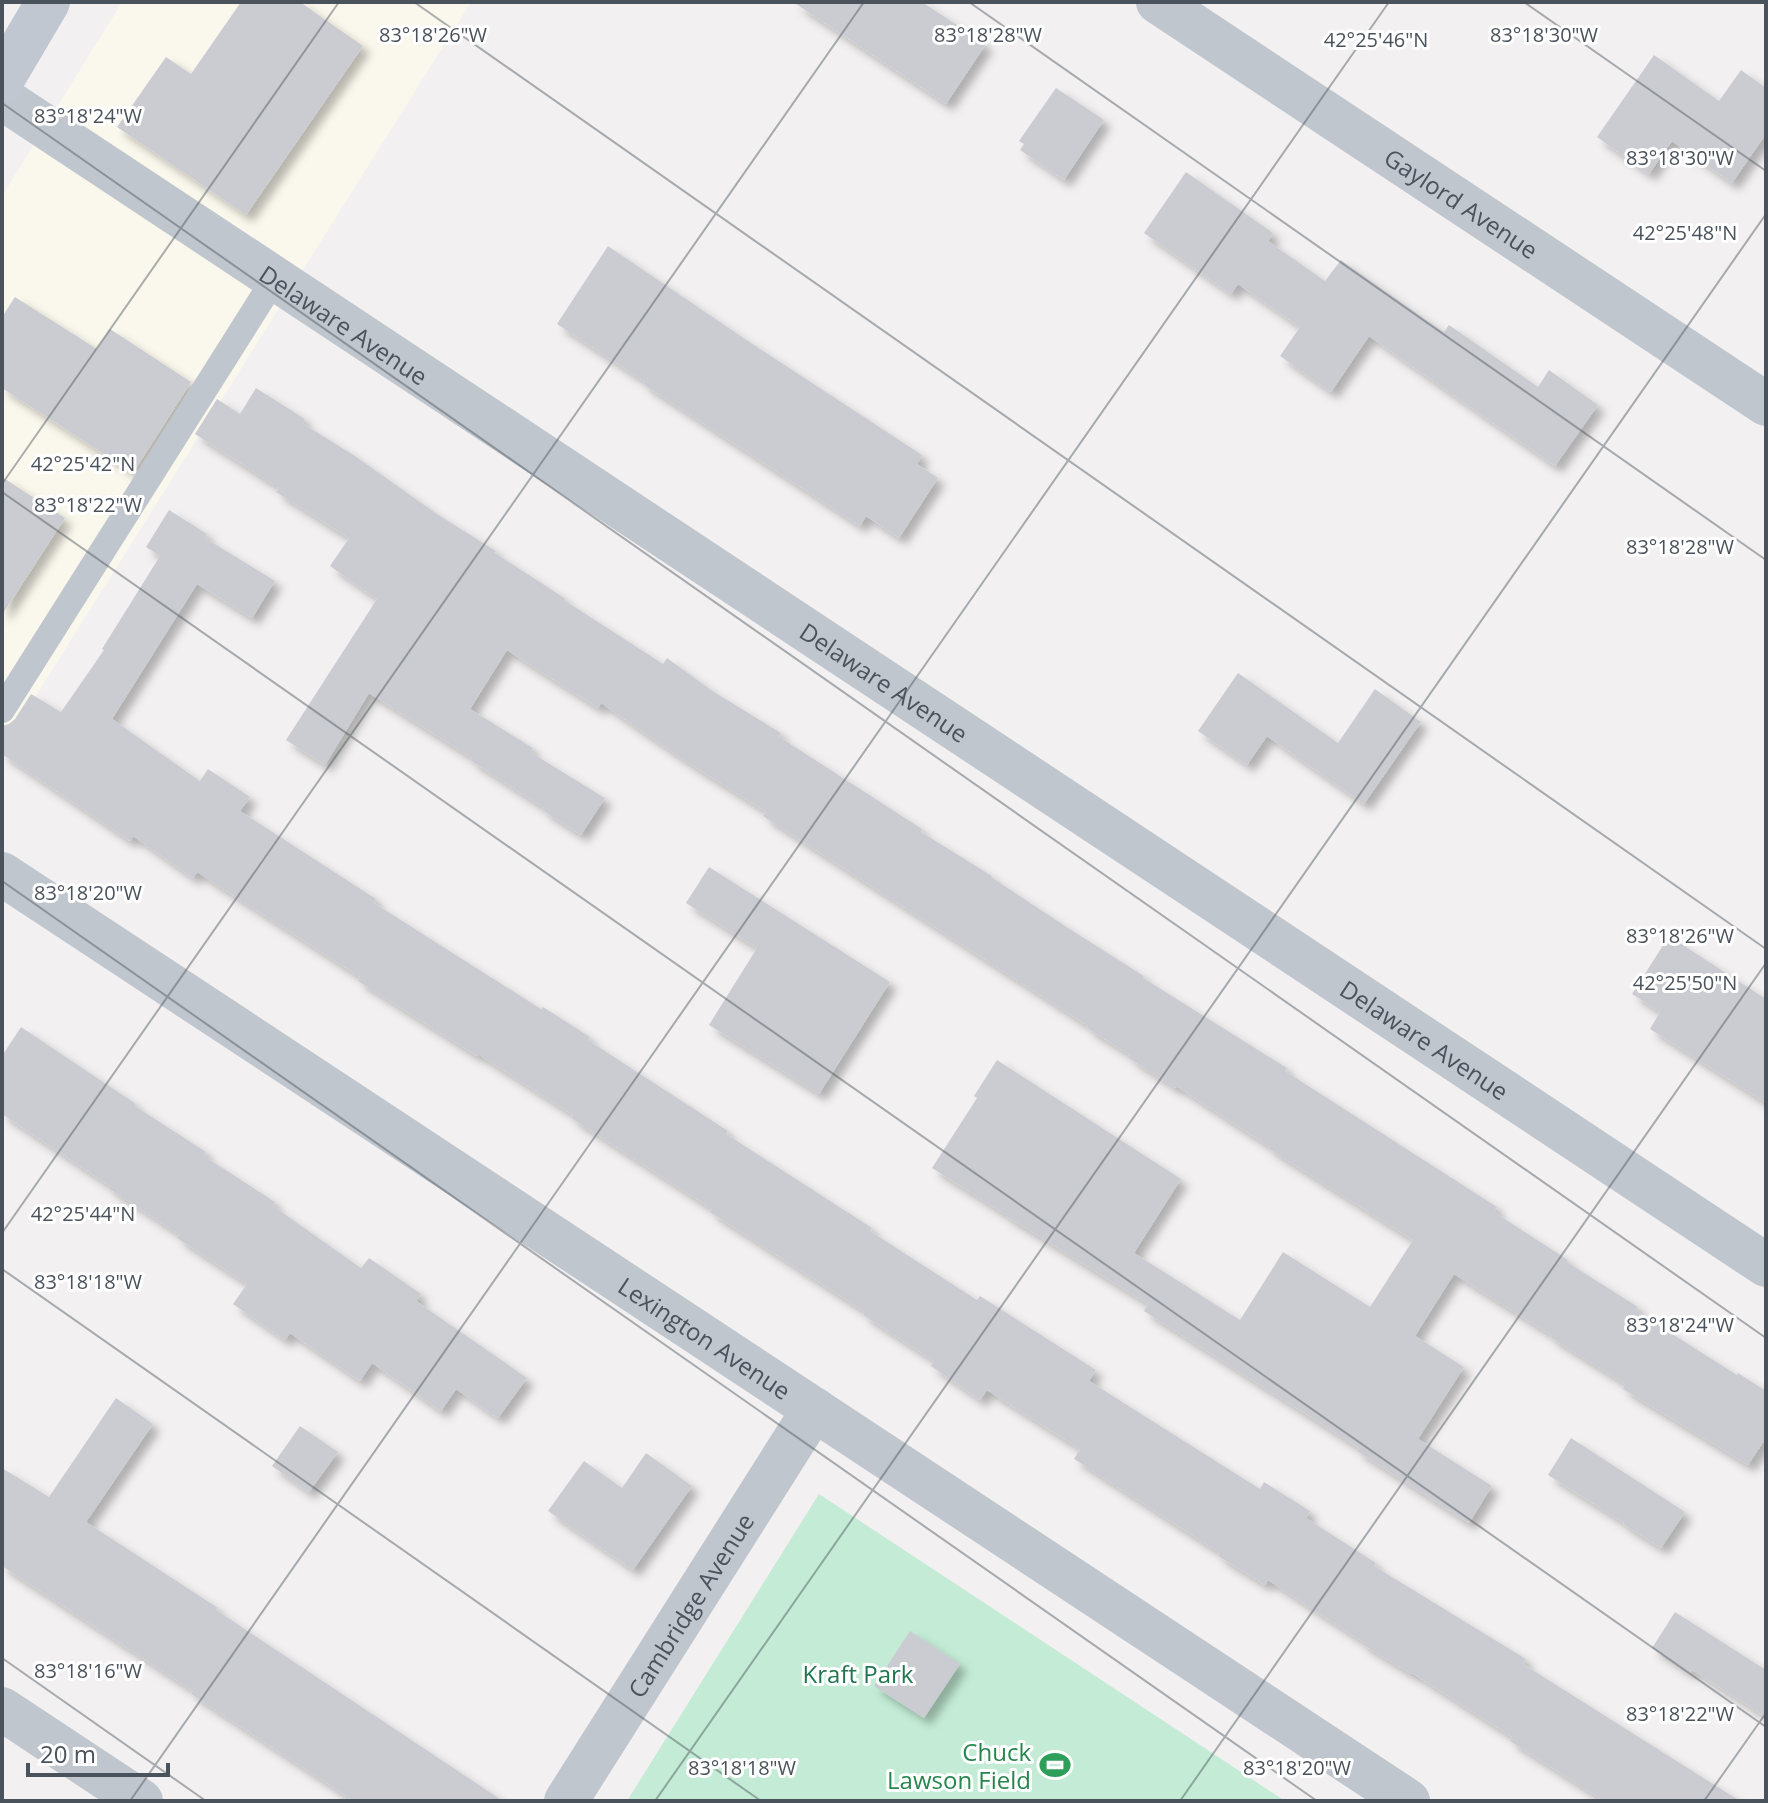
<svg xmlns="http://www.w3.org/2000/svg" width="1768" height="1803" viewBox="0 0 1768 1803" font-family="'Open Sans',sans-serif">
  <defs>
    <filter id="shadow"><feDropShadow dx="7" dy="7" stdDeviation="4" flood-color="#0004"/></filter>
  </defs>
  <rect width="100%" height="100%" fill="#f2f0f0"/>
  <polygon fill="#faf7ec" points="122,2 471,2 2,750 2,196"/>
  <polygon fill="#c3ebd5" points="819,1494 1285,1801 627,1801"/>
  <g fill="#cbccd2" filter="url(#shadow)">
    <polygon points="241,2 300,2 363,46 246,215 117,127 166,57 191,74"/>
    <polygon points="793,2 922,2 986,44 946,104"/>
    <polygon points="1654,55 1719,101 1741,70 1766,88 1766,134 1732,183 1672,141 1649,174 1597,137"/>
    <polygon points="1056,88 1104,120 1064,180 1020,150 1024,144 1019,141"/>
    <polygon points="1186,172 1273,233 1268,241 1325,281 1341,260 1444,332 1449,325 1538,387 1549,370 1598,405 1555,466 1369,336 1331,392 1280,356 1300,327 1238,284 1231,294 1144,233"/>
    <polygon points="608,246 745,339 922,455 917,464 938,478 899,538 866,516 860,526 643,384 645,382 557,324"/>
    <polygon points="15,297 97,349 110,329 191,382 133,473 2,388 2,317"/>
    <polygon points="256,388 305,419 302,423 355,456 437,514 496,551 495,553 566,599 564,600 663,664 667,658 714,692 781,733 778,736 922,829 921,832 992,876 991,877 1068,928 1144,976 1143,978 1287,1068 1285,1071 1497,1207 1494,1212 1568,1260 1567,1262 1638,1307 1636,1311 1737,1375 1738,1373 1766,1391 1766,1438 1748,1465 1623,1389 1625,1384 1550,1337 1551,1335 1454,1274 1415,1336 1464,1367 1418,1439 1492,1486 1469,1523 1357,1451 1359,1448 1144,1311 1148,1304 1006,1216 1006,1215 932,1168 977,1098 974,1096 997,1060 1181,1179 1134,1253 1240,1320 1283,1252 1370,1307 1413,1240 1269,1149 1270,1147 1176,1086 1175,1088 1129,1058 1130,1055 1087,1028 1088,1026 763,816 766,812 687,762 601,703 598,708 507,650 470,709 533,748 530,752 605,798 581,835 542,810 544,808 470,760 472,758 369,693 325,765 286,740 377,599 330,566 349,538 276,492 279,488 195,434 217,399 240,414"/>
    <polygon points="2,477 65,518 2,615"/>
    <polygon points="169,510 207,534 205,538 275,581 252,618 197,584 112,719 200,781 208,769 250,797 240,811 376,899 374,903 541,1009 543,1007 590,1037 588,1040 728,1131 726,1134 872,1228 870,1231 977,1300 980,1296 1096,1370 1089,1381 1260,1489 1264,1482 1310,1511 1306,1518 1376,1563 1374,1566 1526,1659 1523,1664 1740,1801 1604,1801 1510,1741 1512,1737 1412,1673 1411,1674 1362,1644 1363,1642 1268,1580 1265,1585 1218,1556 1220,1553 1074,1459 1080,1449 987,1390 980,1400 931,1366 934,1361 863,1315 865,1312 710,1212 712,1209 571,1118 573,1115 478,1054 477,1056 358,981 360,977 197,872 193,878 133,836 130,841 2,754 2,726 9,724 15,719 31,694 61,712 104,650 102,649 160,556 146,547"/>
    <polygon points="1238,673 1338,743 1375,689 1421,722 1364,804 1267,736 1247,765 1198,731"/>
    <polygon points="709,867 890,982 819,1094 709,1025 757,948 686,903"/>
    <polygon points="1669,936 1766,999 1766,1103 1650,1029 1660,1012 1632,994"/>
    <polygon points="21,1027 136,1104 135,1106 206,1152 204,1156 275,1202 273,1206 361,1268 369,1258 421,1294 416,1301 527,1378 498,1418 456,1389 441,1411 372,1363 360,1381 290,1333 285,1340 233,1304 247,1284 177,1238 180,1235 108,1188 110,1186 2,1114 2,1056"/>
    <polygon points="116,1398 153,1424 86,1522 218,1608 216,1610 503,1801 354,1801 191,1694 193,1691 2,1566 2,1468 49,1497"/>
    <polygon points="300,1426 338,1452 309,1492 272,1466"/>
    <polygon points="1571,1438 1685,1512 1661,1548 1623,1524 1624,1523 1548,1475"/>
    <polygon points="646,1453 692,1486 633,1570 548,1511 584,1461 622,1488"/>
    <polygon points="1675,1612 1766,1670 1766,1717 1692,1670 1690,1673 1652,1648"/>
    <polygon points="910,1631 960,1664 924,1718 874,1686"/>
  </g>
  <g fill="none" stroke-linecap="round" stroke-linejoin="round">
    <polyline stroke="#c0c6cd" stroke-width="26" points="2,710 275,278"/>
    <g stroke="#c0c6cd" stroke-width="44">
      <path id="s1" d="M1158,2L1766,404"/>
      <path id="s2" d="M2,98L1766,1265"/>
      <path id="s3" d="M2,874L1408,1801"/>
      <polyline points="2,1709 141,1801"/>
      <path id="s4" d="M566,1801L814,1409"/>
    </g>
    <polyline stroke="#c0c7d1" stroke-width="44" points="2,80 48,2"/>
  </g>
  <path fill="none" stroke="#4a525b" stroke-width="2" stroke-opacity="0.45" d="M414,2L1766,949M969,2L1766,560M1524,2L1766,171M2,103L1766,1338M2,484L339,2M2,492L1766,1727M2,881L1317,1801M2,1233L864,2M2,1269L761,1801M2,1658L206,1801M130,1801L1389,2M655,1801L1766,214M1180,1801L1766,963M1704,1801L1766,1713"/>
  <defs>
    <g id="stadium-bare" transform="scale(2.4)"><path d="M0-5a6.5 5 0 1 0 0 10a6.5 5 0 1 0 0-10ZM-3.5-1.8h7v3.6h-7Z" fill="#2e9e5b" stroke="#fff" stroke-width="2.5" paint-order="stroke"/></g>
  </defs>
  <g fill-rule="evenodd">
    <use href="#stadium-bare" x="1055" y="1765"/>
  </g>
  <g text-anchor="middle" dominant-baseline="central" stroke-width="6" stroke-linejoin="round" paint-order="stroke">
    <g font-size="24" fill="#4a525b" stroke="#fff">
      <text stroke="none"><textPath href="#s1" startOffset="364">Gaylord Avenue</textPath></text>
      <text stroke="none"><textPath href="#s2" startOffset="410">Delaware Avenue</textPath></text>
      <text stroke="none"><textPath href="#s2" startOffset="1058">Delaware Avenue</textPath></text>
      <text stroke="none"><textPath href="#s2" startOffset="1706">Delaware Avenue</textPath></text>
      <text stroke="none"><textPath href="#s3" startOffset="842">Lexington Avenue</textPath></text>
      <text stroke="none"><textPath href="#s4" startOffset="232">Cambridge Avenue</textPath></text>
    </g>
    <g font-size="24" fill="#217650" stroke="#fff">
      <text x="858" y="1673">Kraft Park</text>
    </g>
    <g font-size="24" fill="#27864d" stroke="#fff" text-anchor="end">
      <text x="1031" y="1751">Chuck<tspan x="1031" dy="28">Lawson Field</tspan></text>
    </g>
  </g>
  <g font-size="20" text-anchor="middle" fill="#4a525b" stroke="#fff" stroke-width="6" stroke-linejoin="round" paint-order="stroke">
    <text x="1544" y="42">83°18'30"W</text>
    <text x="433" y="42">83°18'26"W</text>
    <text x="988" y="42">83°18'28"W</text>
    <text x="1376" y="47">42°25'46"N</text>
    <text x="88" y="123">83°18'24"W</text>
    <text x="1680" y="165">83°18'30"W</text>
    <text x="1685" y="240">42°25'48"N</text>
    <text x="83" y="471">42°25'42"N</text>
    <text x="88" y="512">83°18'22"W</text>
    <text x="1680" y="554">83°18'28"W</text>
    <text x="88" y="900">83°18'20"W</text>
    <text x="1680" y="943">83°18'26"W</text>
    <text x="1685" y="990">42°25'50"N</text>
    <text x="83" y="1221">42°25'44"N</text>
    <text x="88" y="1289">83°18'18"W</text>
    <text x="1680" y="1332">83°18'24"W</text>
    <text x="88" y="1678">83°18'16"W</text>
    <text x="1680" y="1721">83°18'22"W</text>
    <text x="742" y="1775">83°18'18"W</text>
    <text x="1297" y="1775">83°18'20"W</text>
  </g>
  <rect width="1768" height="1803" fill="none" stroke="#4a525b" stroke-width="8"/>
  <path d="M28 1763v12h140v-12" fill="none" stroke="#4a525b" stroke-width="4"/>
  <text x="40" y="1763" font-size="24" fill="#4a525b" stroke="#ffffff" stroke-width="6" paint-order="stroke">20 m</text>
</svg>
